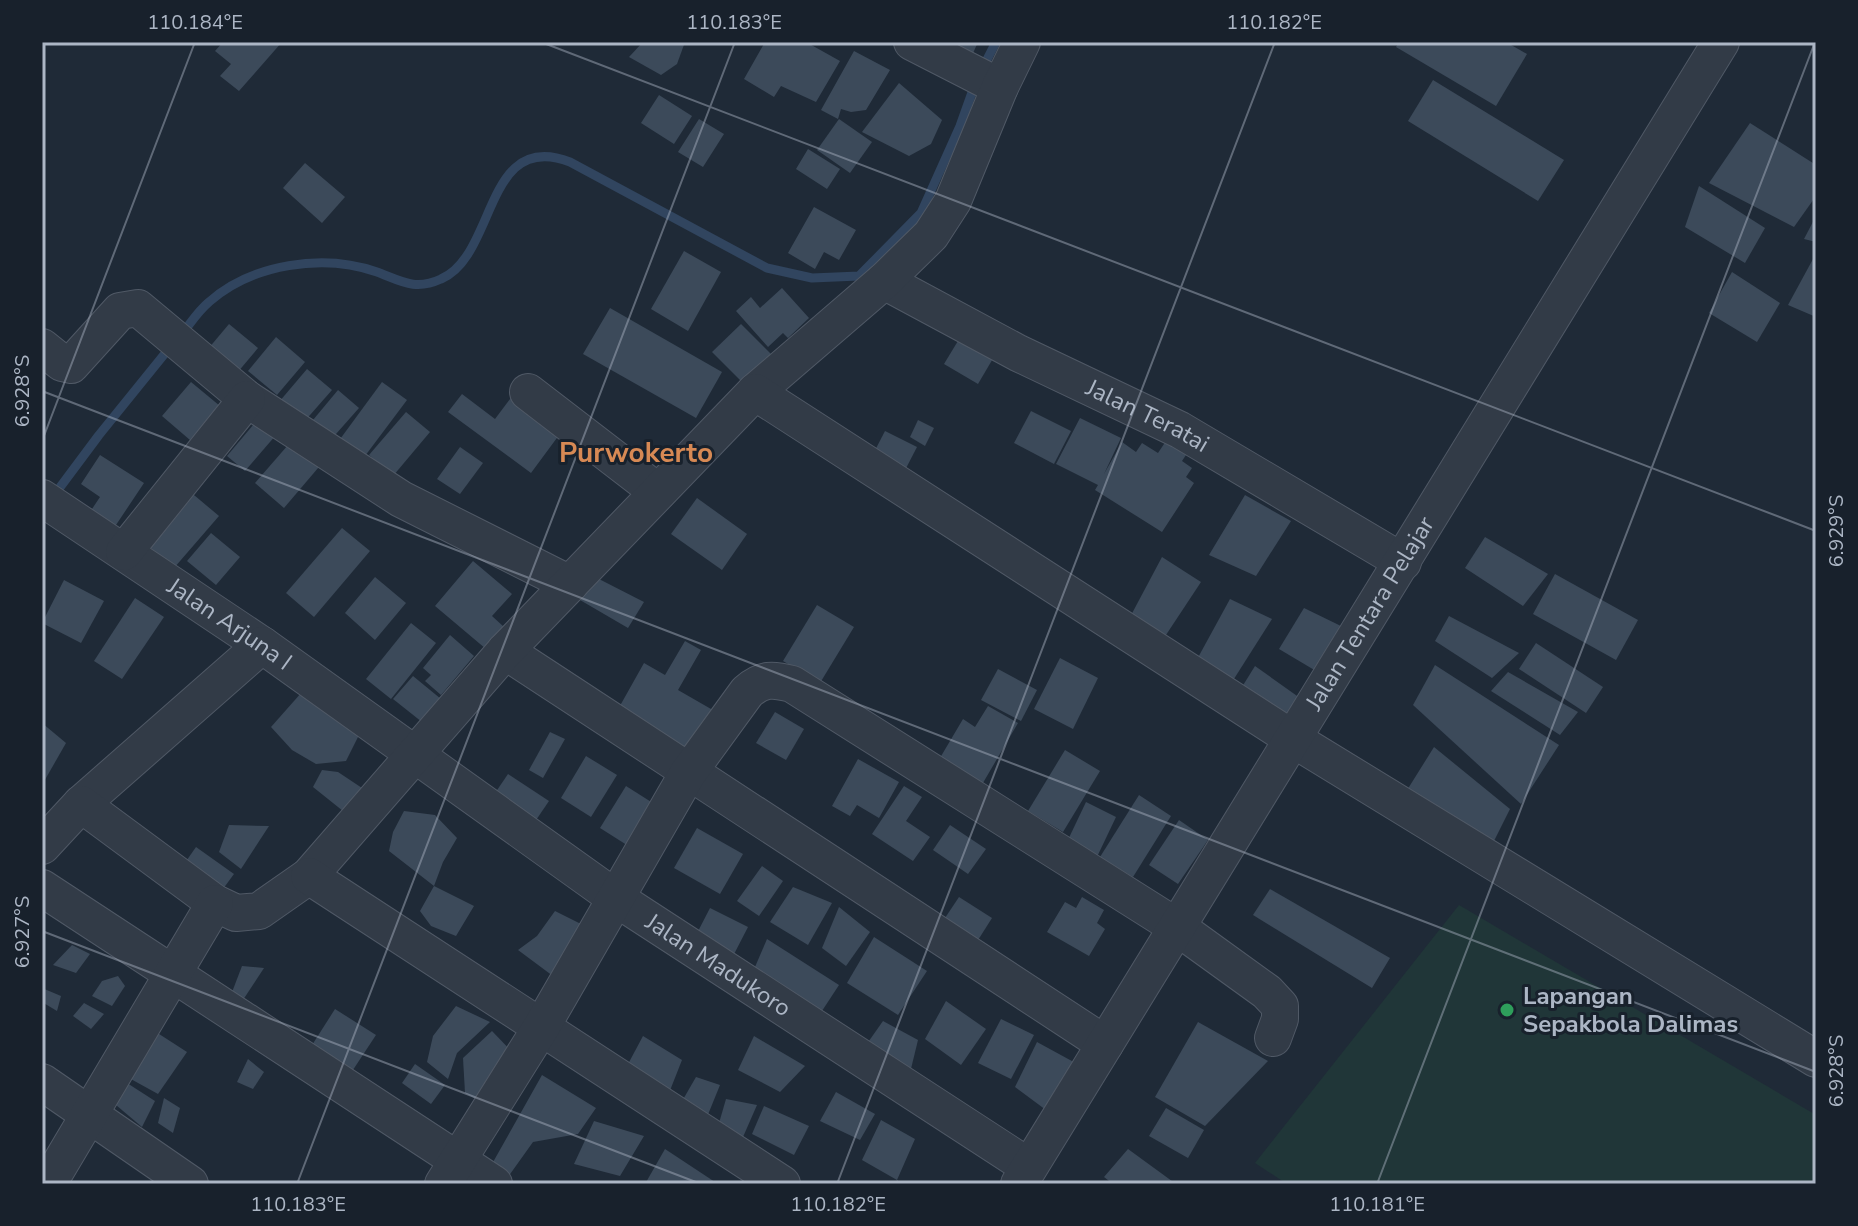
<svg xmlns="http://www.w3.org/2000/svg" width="1858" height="1226" viewBox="0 0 1858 1226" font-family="'Nunito Sans',sans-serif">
  <rect width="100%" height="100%" fill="#1f2a37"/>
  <polygon fill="#203638" points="1459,905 1816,1115 1816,1184 1287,1184 1255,1163"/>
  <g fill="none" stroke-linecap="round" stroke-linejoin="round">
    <g stroke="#31455f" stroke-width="9">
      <polyline points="981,71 996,42"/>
      <path d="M181,335C190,324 198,311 209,302C252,264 323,253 377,272C401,281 415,291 441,279C497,255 484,129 570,162L767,268L812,278L859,276L921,213L960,126L975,84"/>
      <polyline points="52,498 99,435 171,346"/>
    </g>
  </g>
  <g fill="#3c4a5a">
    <polygon points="223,42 282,42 239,91 220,76 231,64 215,51"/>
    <polygon points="643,42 685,42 677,64 661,75 629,57"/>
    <polygon points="765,42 806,42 840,61 816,102 781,86 774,97 744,79"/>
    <polygon points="928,42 978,42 970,60"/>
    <polygon points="1399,42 1506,42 1527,54 1496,106 1396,47"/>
    <polygon points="854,51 890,70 866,110 851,112 841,109 838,119 821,110"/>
    <polygon points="1433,80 1564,160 1538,201 1408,121"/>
    <polygon points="899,83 942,120 931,144 909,156 862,132"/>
    <polygon points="659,95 692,116 674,144 641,123"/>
    <polygon points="699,119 724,134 703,167 678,152"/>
    <polygon points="839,119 872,142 850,173 817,150"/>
    <polygon points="1750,123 1816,165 1816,196 1794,227 1709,183"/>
    <polygon points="808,149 840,169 827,189 796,169"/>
    <polygon points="305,163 345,197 322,223 283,188"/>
    <polygon points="1699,186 1765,228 1745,263 1685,227"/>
    <polygon points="814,207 856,230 839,260 824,252 815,269 788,253"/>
    <polygon points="1816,216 1816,242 1804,239"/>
    <polygon points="684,251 721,272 688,331 651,309"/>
    <polygon points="1813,259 1816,261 1816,317 1788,305"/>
    <polygon points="1732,272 1780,303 1757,342 1709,313"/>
    <polygon points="782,288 809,318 788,338 783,333 768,347 736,311 751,297 760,308"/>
    <polygon points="610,308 722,372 696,418 583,354"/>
    <polygon points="229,324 258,348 237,373 208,349"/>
    <polygon points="741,324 778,361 749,389 712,352"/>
    <polygon points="964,331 998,350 978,384 944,364"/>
    <polygon points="276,337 305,362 277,395 248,371"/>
    <polygon points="307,369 332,390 303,423 279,402"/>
    <polygon points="191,382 220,406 190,440 162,416"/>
    <polygon points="382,382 407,400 359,464 335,446"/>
    <polygon points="338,390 359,408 328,443 308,426"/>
    <polygon points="516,391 565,427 531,473 448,412 462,394 495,419"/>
    <polygon points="1031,411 1071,431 1054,464 1014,443"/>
    <polygon points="406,412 430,432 393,476 369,455"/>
    <polygon points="1080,418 1121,438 1104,474 1122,442 1136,452 1142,443 1158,453 1166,441 1186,455 1182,461 1192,468 1186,477 1194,483 1162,532 1095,490 1098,485 1056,464"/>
    <polygon points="258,419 276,435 245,471 227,456"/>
    <polygon points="918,420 934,428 925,446 910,437"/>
    <polygon points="885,431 917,447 902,476 870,460"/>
    <polygon points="295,437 324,461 284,508 255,483"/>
    <polygon points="460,447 483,463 460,494 437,479"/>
    <polygon points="100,455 144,483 108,537 84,521 100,497 81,484"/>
    <polygon points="188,490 219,516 174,568 143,541"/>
    <polygon points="1245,495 1291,521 1256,576 1209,555"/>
    <polygon points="697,498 747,534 722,570 671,534"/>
    <polygon points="342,528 370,551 314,617 286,593"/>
    <polygon points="211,533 240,557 216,585 187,561"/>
    <polygon points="1485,537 1548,574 1523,606 1465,568"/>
    <polygon points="1162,557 1201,582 1162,641 1129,619"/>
    <polygon points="473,561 512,594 492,616 504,627 486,649 435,606"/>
    <polygon points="1555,574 1638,620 1616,660 1533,614"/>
    <polygon points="375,577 406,603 375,640 345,613"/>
    <polygon points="599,579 644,602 628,628 580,600"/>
    <polygon points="64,580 104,601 81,643 42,623"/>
    <polygon points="135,598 164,617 122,679 94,661"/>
    <polygon points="1230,599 1272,619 1232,682 1195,663"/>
    <polygon points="817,605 854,627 820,683 783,661"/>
    <polygon points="1304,608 1343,627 1316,671 1279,649"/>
    <polygon points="1449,616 1519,653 1492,678 1435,641"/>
    <polygon points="411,623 436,643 391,699 366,679"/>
    <polygon points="450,635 474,656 441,695 425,681 431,675 423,668"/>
    <polygon points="685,641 701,650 678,690 718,713 688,763 612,720 644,663 665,675"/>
    <polygon points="1536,643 1603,687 1586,713 1519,669"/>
    <polygon points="1060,658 1098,678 1073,729 1034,709"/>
    <polygon points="1435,665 1559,745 1521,804 1413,705"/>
    <polygon points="1255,666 1300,698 1282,725 1237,695"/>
    <polygon points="998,669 1037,690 1021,721 981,700"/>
    <polygon points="1508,672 1578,712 1560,735 1491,691"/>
    <polygon points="413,676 441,699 422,722 393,699"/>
    <polygon points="302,692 360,733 346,761 316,764 292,750 271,727"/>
    <polygon points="988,706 1018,723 980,788 937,763 963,719 975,727"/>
    <polygon points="775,712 804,729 786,760 756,743"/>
    <polygon points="42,723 66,743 42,785"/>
    <polygon points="550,732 565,739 543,778 529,770"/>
    <polygon points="1434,747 1510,809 1491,847 1404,795"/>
    <polygon points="1065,750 1100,771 1063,832 1028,811"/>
    <polygon points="586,756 617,775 591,817 561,798"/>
    <polygon points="858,759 899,782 879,818 857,805 850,816 832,806"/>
    <polygon points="322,770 338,772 371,794 348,815 313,787"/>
    <polygon points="508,774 549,801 532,826 491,799"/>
    <polygon points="626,786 656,805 630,847 600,828"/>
    <polygon points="904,786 922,797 906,821 930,837 913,861 872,834"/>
    <polygon points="1139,795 1171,816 1133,877 1100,857"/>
    <polygon points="1086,802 1116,817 1096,859 1066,844"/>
    <polygon points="404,811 435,815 457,838 443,862 434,886 474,906 456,936 431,926 420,911 434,886 389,851 393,832"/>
    <polygon points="1179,820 1208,840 1178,884 1149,865"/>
    <polygon points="229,825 269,826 241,869 219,852"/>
    <polygon points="950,825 986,849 968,874 933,850"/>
    <polygon points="697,828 743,854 720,894 674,868"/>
    <polygon points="196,847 234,874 220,893 182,867"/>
    <polygon points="762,866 783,881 759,916 737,901"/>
    <polygon points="793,887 832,903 808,945 770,922"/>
    <polygon points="1270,889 1390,958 1372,988 1253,915"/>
    <polygon points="959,897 992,918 973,948 939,927"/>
    <polygon points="1082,897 1104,910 1097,923 1105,929 1089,956 1047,932 1065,902 1076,908"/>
    <polygon points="839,907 870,932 846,966 822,948"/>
    <polygon points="710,908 748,927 731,960 693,941"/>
    <polygon points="555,911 583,925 561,982 518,950 537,936"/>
    <polygon points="874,937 927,971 898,1015 847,983"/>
    <polygon points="767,939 839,985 820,1014 752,974"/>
    <polygon points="72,945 90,954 76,973 53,965"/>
    <polygon points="242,966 264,968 239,1006 229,1000"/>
    <polygon points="118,976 125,986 112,1006 92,996 102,981"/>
    <polygon points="42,988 61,996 57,1011 42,1002"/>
    <polygon points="946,1001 986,1029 961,1065 925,1039"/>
    <polygon points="84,1003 104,1014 91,1029 73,1016"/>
    <polygon points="456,1006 490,1022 457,1053 448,1079 427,1062 433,1036"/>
    <polygon points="335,1009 376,1035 347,1079 307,1053"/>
    <polygon points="1001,1019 1034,1035 1011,1079 978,1063"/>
    <polygon points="883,1021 918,1040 909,1077 864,1048"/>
    <polygon points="1198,1022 1268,1061 1205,1126 1155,1097"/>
    <polygon points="492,1031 514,1054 483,1103 465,1093 463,1058"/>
    <polygon points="156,1032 187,1052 158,1094 129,1078"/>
    <polygon points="643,1036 682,1060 669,1093 627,1066"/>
    <polygon points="754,1036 805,1066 780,1092 738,1070"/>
    <polygon points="1037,1042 1081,1066 1050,1113 1015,1087"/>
    <polygon points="248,1059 264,1072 253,1089 237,1082"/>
    <polygon points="415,1064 445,1085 431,1104 402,1083"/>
    <polygon points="542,1075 596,1108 578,1134 533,1142 508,1177 488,1171"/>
    <polygon points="696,1077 720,1085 707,1117 681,1103"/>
    <polygon points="127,1083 155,1101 142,1127 116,1105"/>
    <polygon points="836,1092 875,1114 860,1140 820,1121"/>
    <polygon points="164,1098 180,1108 173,1133 158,1123"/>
    <polygon points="726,1099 757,1105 743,1137 717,1130"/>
    <polygon points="764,1106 809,1126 794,1155 752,1134"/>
    <polygon points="1166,1108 1204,1130 1188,1158 1149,1136"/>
    <polygon points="881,1120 915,1139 897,1180 902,1184 895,1184 897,1180 862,1160"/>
    <polygon points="594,1121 644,1136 620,1176 574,1164"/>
    <polygon points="665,1149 718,1184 645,1184"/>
    <polygon points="1128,1149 1176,1184 1113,1184 1104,1177"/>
  </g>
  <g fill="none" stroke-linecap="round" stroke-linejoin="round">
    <g stroke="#505966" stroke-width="38">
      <g id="minor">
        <polyline points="912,42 1000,87"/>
        <path id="s1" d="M884,281L1018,353L1180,430L1403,562"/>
        <polyline points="42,347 62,363 71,365 120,311 138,308 247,399 401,499 570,584"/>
        <polyline points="528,392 658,492"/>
        <polyline points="755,392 884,281 931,235 953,201 1000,87 1022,42"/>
        <path id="s2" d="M42,498L262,645L617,899L1029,1167"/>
        <polyline points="124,552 247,399"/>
        <polyline points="505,651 1105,1044"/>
        <polyline points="81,804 262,645"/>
        <polyline points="42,846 81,804 215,903 236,913 259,911 309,876 505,651 755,392 1293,739 1816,1059"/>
        <polyline points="309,876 782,1184"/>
        <polyline points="42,888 494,1184"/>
        <polyline points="42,1082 190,1184"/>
        <polyline points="48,1184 215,903"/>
        <path d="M443,1184L542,1026L688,773L747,692C763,678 773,679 792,684L1177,927L1267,992L1280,1006V1019L1273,1038"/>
        <path id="s3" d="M1019,1184L1721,42"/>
      </g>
    </g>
    <use href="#minor" stroke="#323b47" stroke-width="36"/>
  </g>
  <path fill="none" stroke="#acb6c5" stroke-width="2" stroke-opacity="0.45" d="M541,42L1816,531M42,391L1816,1072M42,441L195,42M42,931L701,1184M297,1184L735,42M837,1184L1275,42M1377,1184L1815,42"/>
  <circle fill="#2e9e5b" stroke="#18212c" stroke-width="3" cx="1507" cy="1010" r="8"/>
  <g text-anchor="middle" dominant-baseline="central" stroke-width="6" stroke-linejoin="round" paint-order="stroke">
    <g font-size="24" fill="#acb6c5" stroke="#18212c">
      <text stroke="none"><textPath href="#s1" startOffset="296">Jalan Teratai</textPath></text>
      <text stroke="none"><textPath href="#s3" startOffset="670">Jalan Tentara Pelajar</textPath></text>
      <text stroke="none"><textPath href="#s2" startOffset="226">Jalan Arjuna I</textPath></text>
      <text stroke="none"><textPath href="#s2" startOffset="822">Jalan Madukoro</textPath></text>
    </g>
    <g font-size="24" font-weight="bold" fill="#acb6c5" stroke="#18212c" text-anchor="start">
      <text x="1523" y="996">Lapangan<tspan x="1523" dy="28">Sepakbola Dalimas</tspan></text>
    </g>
    <g font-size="28" font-weight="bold" fill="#d78954" stroke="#18212c">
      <text x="636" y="453">Purwokerto</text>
    </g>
  </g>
  <rect width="1858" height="1226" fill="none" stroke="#18212c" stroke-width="88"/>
  <rect x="44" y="44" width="1770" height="1138" fill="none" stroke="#acb6c5" stroke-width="3"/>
  <g font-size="20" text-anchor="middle" fill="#acb6c5">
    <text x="195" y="29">110.184°E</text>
    <text x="734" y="29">110.183°E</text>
    <text x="1274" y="29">110.182°E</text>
    <text transform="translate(22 391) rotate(-90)" y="7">6.928°S</text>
    <text transform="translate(1836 531) rotate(-90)" y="7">6.929°S</text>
    <text transform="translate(22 932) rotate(-90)" y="7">6.927°S</text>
    <text transform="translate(1836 1071) rotate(-90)" y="7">6.928°S</text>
    <text x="298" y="1211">110.183°E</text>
    <text x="838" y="1211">110.182°E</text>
    <text x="1377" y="1211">110.181°E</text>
  </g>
</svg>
